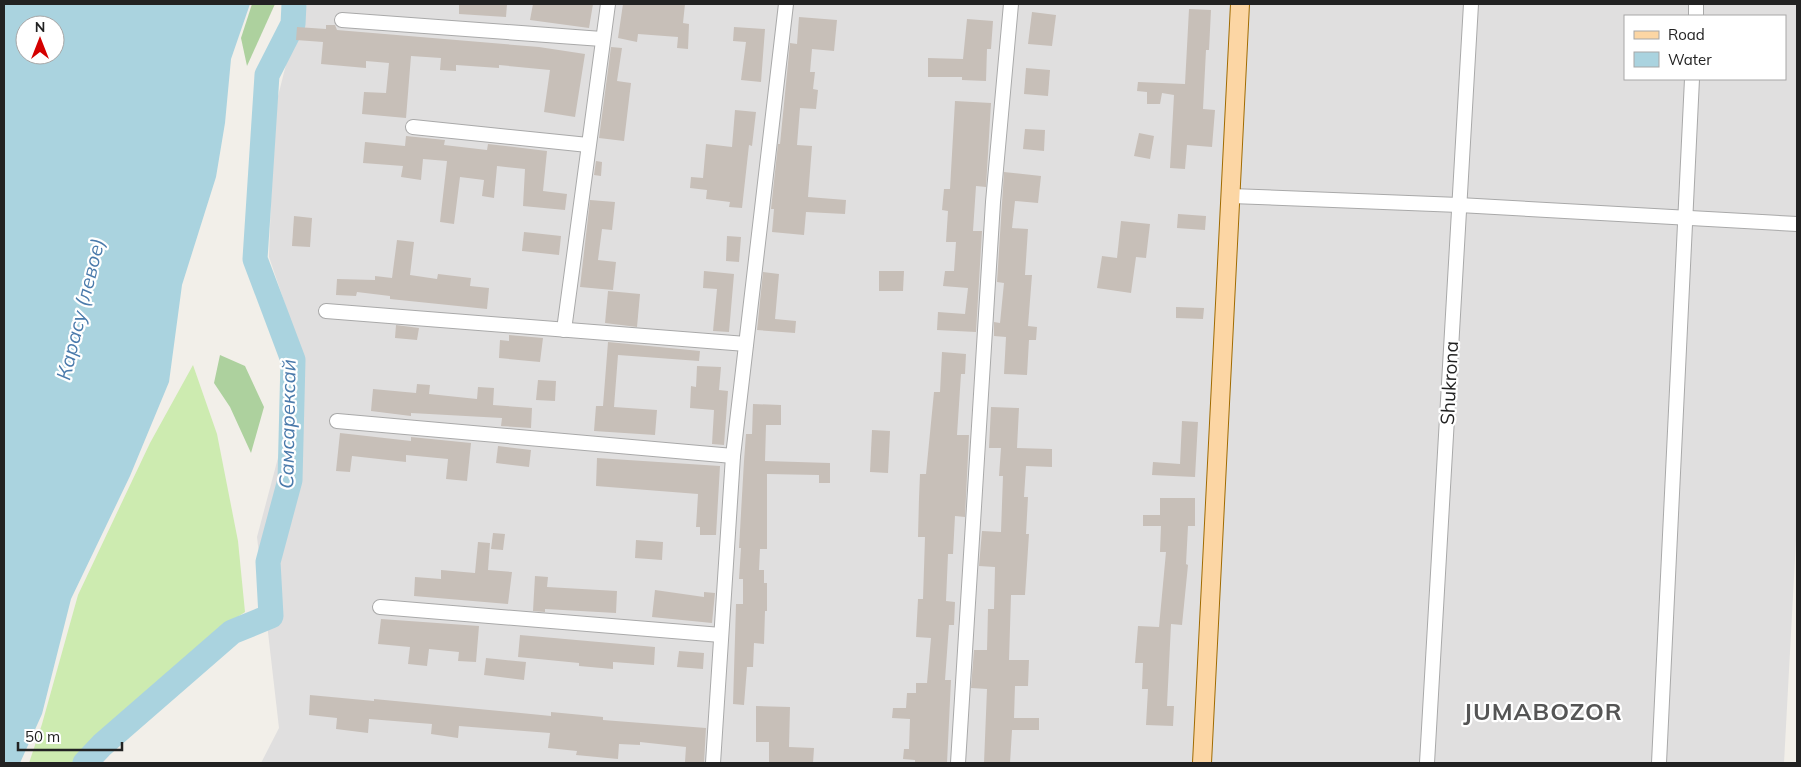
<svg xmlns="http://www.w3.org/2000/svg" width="1801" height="767" viewBox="0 0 1801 767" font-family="Mulish,sans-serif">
  <rect width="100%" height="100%" fill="#f2efe9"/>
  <path fill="#e0dfdf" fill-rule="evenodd" d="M307,4H1797V522L1784,763H261L279,728L257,537L304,360L269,257L274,112L295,29ZM1625,16H1785V79H1625Z"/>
  <polygon fill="#cdebb0" points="193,365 217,434 238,541 245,612 227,624 128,714 79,763 29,763 42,724 78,595 150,443"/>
  <g fill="#add19e">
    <polygon points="252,4 275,4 247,66 241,38"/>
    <polygon points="220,355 245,366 264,407 251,453 230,407 214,383"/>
  </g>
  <path fill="#aad3df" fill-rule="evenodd" d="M4,4H250L231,59L225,123L216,177L182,285L169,382L130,476L71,599L42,714L20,763H4ZM25,25H55V55H25Z"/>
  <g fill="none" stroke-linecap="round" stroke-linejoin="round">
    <polyline stroke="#aad3df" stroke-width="25" points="85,763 102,745 232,632 271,616 268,562 290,480 293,360 255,259 267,75 293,24 294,4"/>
  </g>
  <g fill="#c7bfb8">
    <polygon points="459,4 507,4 506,17 459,14"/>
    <polygon points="533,4 593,4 589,28 530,20"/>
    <polygon points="623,4 685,4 683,23 689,24 688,49 677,48 678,37 638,34 637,42 618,38"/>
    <polygon points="1189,9 1211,10 1209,50 1206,50 1203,109 1215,110 1212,147 1187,145 1185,169 1170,168 1174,95 1162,93 1160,104 1147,104 1147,92 1137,91 1138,82 1185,84"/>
    <polygon points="1032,12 1056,15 1052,46 1028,44"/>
    <polygon points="799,17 837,20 834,51 812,49 810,72 815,72 813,89 818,90 816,109 800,108 797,145 812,146 808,197 846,200 845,214 806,212 804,235 772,232 774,209 771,209 778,144 780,144 790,43 797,44"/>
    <polygon points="967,19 993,21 991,49 987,49 986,81 962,80 962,77 928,77 928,58 963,59"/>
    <polygon points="326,25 335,25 337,30 539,47 585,54 575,117 544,112 550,70 499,65 499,68 456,65 456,71 440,70 441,58 411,56 406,118 362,114 364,92 386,93 389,63 366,61 366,68 321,64 323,42 296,40 297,27 326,29"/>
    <polygon points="734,27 765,29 761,82 741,80 746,42 733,41"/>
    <polygon points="611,47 622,48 617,81 631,83 624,141 599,138"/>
    <polygon points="1026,68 1050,70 1048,96 1024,94"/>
    <polygon points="955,101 991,103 986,187 976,186 973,231 982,231 976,332 937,330 938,312 965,314 968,288 943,286 945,271 954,271 956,242 946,242 948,211 942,210 944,189 950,189"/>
    <polygon points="735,110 756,112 752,146 749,145 742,208 729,207 730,202 706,199 707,190 690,188 691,177 703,178 706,144 732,147"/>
    <polygon points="1025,129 1045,130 1044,151 1023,149"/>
    <polygon points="1139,133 1154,136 1150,159 1134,156"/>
    <polygon points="406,136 445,140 444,145 487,150 488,144 547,151 543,191 567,194 565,210 523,206 525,169 497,166 494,198 482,196 484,180 460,177 454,224 440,222 447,161 423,159 421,180 401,177 403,166 363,163 365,142 405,146"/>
    <polygon points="596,161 602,162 601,176 594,175"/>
    <polygon points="1004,172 1041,176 1038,203 1015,201 1012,228 1028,229 1025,275 1032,275 1028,326 1037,327 1036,340 1029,340 1027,375 1004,374 1006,337 994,336 994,322 1000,323 1004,283 997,282"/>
    <polygon points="590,200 615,202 612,230 602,229 598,260 616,262 613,290 580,287"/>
    <polygon points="1178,214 1206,216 1205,230 1177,228"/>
    <polygon points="294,216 312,218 310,247 292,246"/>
    <polygon points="1121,221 1150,224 1146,258 1136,257 1131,293 1097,288 1102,256 1117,258"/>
    <polygon points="524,232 561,236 559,255 522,251"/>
    <polygon points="727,236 741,237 739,262 726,261"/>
    <polygon points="397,240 414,242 410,275 437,279 438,274 471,278 470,286 489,288 487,309 390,299 390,296 357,292 356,296 336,295 337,279 375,280 375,276 392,278"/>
    <polygon points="704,271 734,274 729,332 713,331 717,289 703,288"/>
    <polygon points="879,271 904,271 903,291 879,291"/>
    <polygon points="763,272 779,274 775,319 796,321 795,333 757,330"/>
    <polygon points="608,291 640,294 637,327 605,323"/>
    <polygon points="1176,307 1204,308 1203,319 1176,318"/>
    <polygon points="396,325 419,328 417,340 395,338"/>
    <polygon points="509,335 543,338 540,362 499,358 500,340 509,341"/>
    <polygon points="608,342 700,351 699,361 618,355 614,407 657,410 655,435 594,431 596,406 603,406"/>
    <polygon points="942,352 966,354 965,374 961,374 957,435 969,435 965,517 955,516 953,554 948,554 946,601 955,602 954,625 949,625 945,680 951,680 947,763 915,763 915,760 903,759 904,749 909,749 910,719 892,718 893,708 906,708 907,693 916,693 916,683 927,683 931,638 916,637 918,599 923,599 925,537 918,537 919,498 920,474 926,474 934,392 940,392"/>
    <polygon points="697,366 721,367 719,390 728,391 724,445 712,444 714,410 690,408 691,386 696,387"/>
    <polygon points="538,380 556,381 555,401 536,400"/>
    <polygon points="417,384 430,385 429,394 477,399 478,387 494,388 493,405 532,408 531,428 501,426 502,418 411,413 411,416 371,411 373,389 416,393"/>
    <polygon points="753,404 781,405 781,425 766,425 765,461 830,463 830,483 819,483 819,475 767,474 767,549 760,549 759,570 764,570 764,583 767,583 767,611 765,611 764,644 754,643 753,667 747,667 744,705 733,704 736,604 743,604 743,579 739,579 741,548 739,548 744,461 746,434 752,434"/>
    <polygon points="991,407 1019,408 1017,448 1052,449 1052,467 1026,466 1024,497 1028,497 1026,534 1029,534 1025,595 1011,595 1009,660 1029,660 1028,686 1015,686 1014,718 1039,718 1039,730 1012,730 1010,763 984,763 987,689 971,688 974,650 987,650 988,609 994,609 995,567 979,566 982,531 1001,532 1003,476 999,476 1001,448 989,448"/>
    <polygon points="1182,421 1198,422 1195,477 1152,475 1153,462 1180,464"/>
    <polygon points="872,430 890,431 888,473 870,472"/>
    <polygon points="340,433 411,441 411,437 471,443 467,481 446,479 448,459 406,455 406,462 352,456 350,472 336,471"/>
    <polygon points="498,446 531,450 529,467 496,463"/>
    <polygon points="597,458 720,466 716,535 700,535 700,527 696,527 698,494 596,486"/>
    <polygon points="1160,498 1195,498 1195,526 1188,526 1186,564 1188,565 1182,625 1171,624 1167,706 1174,706 1173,726 1146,725 1148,689 1142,689 1143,663 1135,663 1138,626 1159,627 1166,552 1160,552 1161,526 1143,526 1143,515 1160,515"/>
    <polygon points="493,533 505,534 503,550 491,549"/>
    <polygon points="636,540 663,542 662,560 635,558"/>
    <polygon points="478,542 490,543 488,570 512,572 508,604 414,596 415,577 441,579 441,570 475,573"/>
    <polygon points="535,576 548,577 547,587 617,591 616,613 545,609 545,612 533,611"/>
    <polygon points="655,590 704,597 704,592 715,593 712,623 652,617"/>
    <polygon points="381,619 479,626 476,662 458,661 459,652 429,649 427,666 408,664 410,647 378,644"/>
    <polygon points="520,635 655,647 654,665 613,662 613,669 579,666 579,663 518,657"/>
    <polygon points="679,651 704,653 703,669 677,667"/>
    <polygon points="486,658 526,662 524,680 484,675"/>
    <polygon points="310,695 374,701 374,699 551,716 551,712 603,717 603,720 706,728 704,763 685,762 686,747 640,742 640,745 619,744 618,759 576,755 577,751 548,748 550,733 459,726 458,738 431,734 432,724 369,719 368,733 336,729 337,718 309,715"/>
    <polygon points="756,706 790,707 789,747 814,748 813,763 769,763 769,742 756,742"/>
  </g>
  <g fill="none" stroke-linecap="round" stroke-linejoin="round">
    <g stroke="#a9a9a9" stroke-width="16">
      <g id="minor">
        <polyline points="1696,16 1696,4"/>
        <polyline points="342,20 602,39"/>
        <polyline points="413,127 588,145"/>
        <polyline points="1231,196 1459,205 1797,224"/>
        <polyline points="326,311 746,344"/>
        <polyline points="564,330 608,4"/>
        <polyline points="337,421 733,456"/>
        <polyline points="380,607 721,635"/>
        <polyline points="713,763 733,456 786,4"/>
        <polyline points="958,763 993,202 1011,4"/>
        <polyline points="1427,763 1471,4"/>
        <polyline points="1659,763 1692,79"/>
      </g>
    </g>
    <g stroke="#a06b00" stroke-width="20">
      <polyline id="major" points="1202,763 1240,4"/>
    </g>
    <use href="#minor" stroke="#fff" stroke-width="14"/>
    <use href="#major" stroke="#fcd6a4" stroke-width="18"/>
  </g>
  <g text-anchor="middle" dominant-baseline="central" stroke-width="4.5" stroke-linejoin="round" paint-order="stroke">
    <g font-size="19" fill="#222" stroke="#fff">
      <text transform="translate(1449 383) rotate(-87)">Shukrona</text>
    </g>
    <g font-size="20" font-style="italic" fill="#4a7aab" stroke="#fff">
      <text transform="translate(80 309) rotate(-76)">Карасу (левое)</text>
      <text transform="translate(287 424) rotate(-89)">Самсарексай</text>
    </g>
    <g font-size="24" font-weight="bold" letter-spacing="1" fill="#555" stroke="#fff">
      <text x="1543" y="711">JUMABOZOR</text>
    </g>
  </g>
  <rect width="1801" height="767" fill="none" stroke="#222222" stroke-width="10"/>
  <rect x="1624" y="15" width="162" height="65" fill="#ffffff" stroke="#a7a7a7"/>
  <rect x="1634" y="31" width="25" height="8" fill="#fcd6a4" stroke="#a7a7a7"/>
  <text x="1668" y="40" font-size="15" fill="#222222">Road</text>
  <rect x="1634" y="52" width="25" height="15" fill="#aad3df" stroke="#a7a7a7"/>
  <text x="1668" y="65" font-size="15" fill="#222222">Water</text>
  <g transform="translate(40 40)"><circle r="24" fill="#ffffff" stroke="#a7a7a7"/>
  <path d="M0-4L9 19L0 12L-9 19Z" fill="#d40000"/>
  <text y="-8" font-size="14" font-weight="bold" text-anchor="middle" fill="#222222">N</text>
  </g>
  <path d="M18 742v8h104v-8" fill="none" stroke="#222222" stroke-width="2.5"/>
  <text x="25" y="742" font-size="15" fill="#222222" stroke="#ffffff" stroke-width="4" paint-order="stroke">50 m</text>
</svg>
